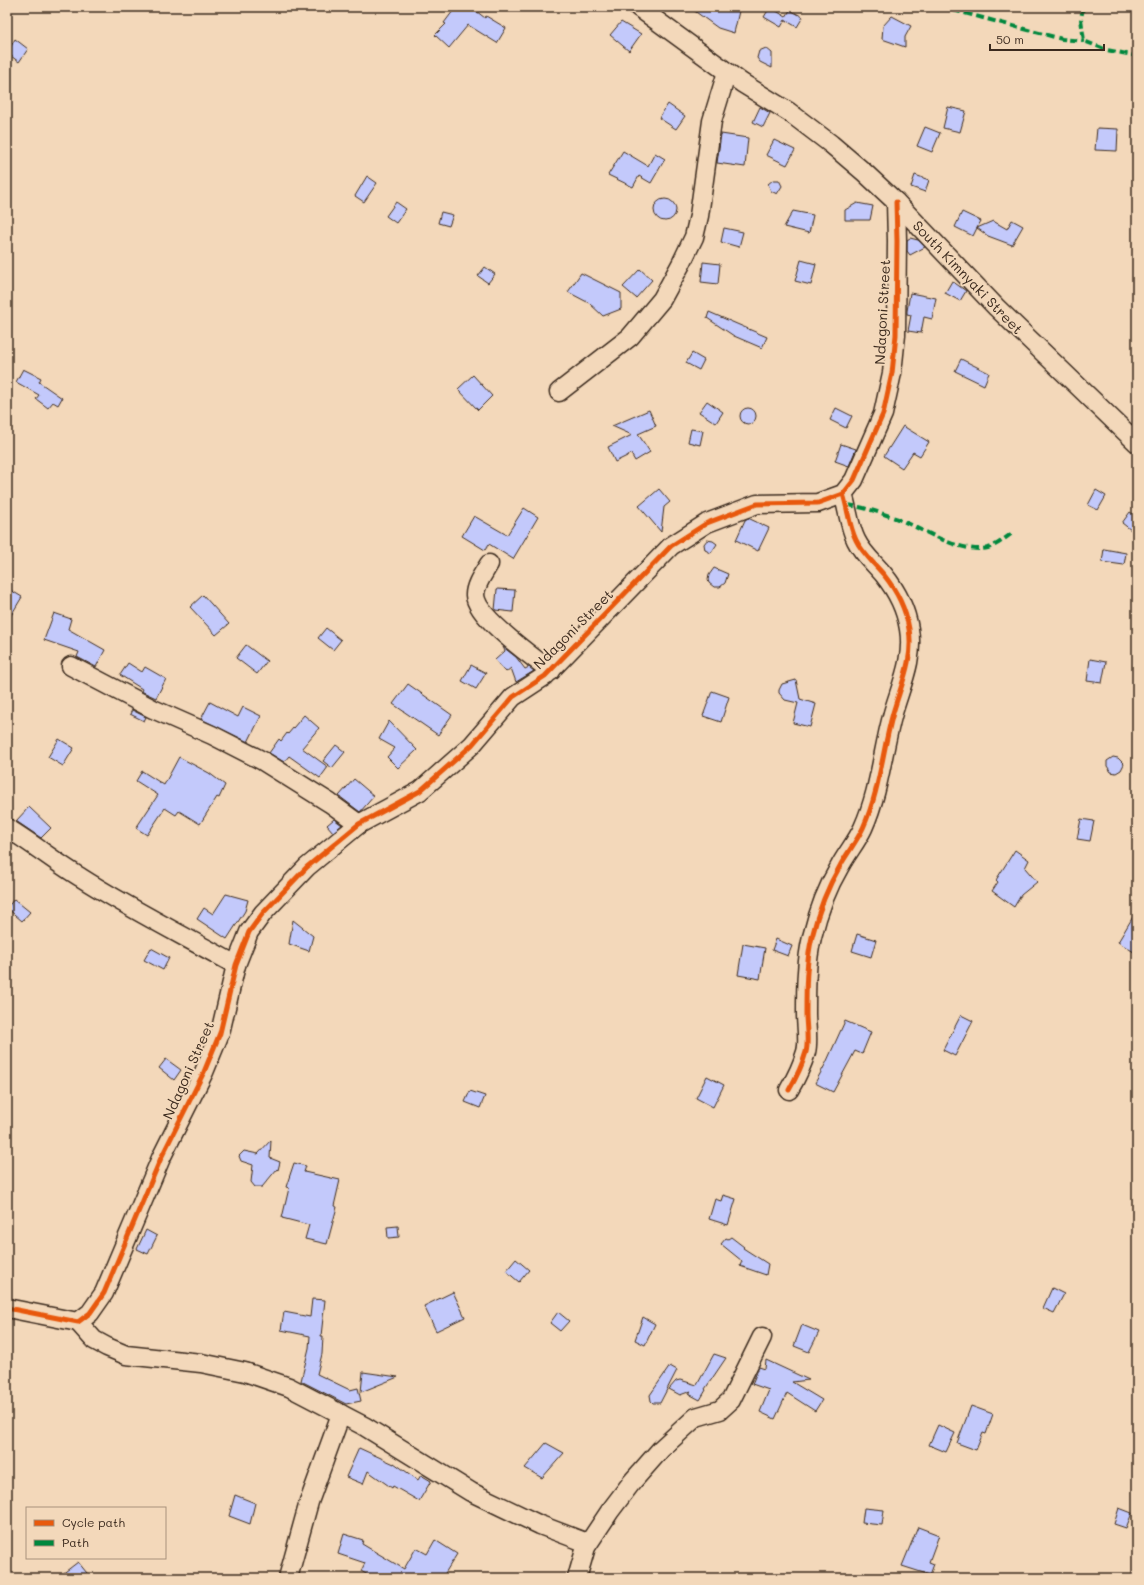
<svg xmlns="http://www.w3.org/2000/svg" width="1144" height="1585" viewBox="0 0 1144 1585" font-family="Mali,sans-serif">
  <rect width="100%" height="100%" fill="#f3d8ba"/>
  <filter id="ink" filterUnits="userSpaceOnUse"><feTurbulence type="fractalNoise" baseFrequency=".025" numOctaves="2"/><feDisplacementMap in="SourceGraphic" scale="8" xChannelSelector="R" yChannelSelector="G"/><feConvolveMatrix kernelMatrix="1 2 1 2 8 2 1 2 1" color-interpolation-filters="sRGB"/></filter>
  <g filter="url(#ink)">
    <g fill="#c3c9fb" stroke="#3b2a1e">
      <polygon points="456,7 471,7 485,18 486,16 506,28 497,43 468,25 449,48 435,35 446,24 444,23"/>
      <polygon points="689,7 726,7 739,11 734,33 718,28"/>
      <polygon points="770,7 786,17 790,10 803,17 797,27 785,20 781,27 764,17"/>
      <polygon points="892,16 911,26 905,37 905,47 882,39 883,26"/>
      <polygon points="621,22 641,34 629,51 610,35"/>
      <polygon points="15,39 28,49 19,62 7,53"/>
      <polygon points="766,48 772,53 772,68 760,62 757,58 759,51"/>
      <polygon points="668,104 685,116 676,129 659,118"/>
      <polygon points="760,107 770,113 763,127 753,122"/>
      <polygon points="948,107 966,111 960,132 943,128"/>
      <polygon points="925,127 940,133 932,152 917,146"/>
      <polygon points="1097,128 1118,129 1117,151 1095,150"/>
      <polygon points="721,134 748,138 745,167 717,163"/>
      <polygon points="774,140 795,150 787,165 766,155"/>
      <polygon points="623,151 648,166 655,153 665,159 651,183 639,176 633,187 608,175"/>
      <polygon points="915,175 929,180 925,192 911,187"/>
      <polygon points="367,176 377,183 364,202 355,196"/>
      <polygon points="773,180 779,180 782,186 777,194 771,191 768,184"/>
      <circle cx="665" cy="210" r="11"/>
      <polygon points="396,202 406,209 396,223 386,216"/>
      <polygon points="857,203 873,206 870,220 845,220 845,210"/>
      <polygon points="793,211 813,215 809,233 784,227"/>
      <polygon points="441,212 453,215 449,226 438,223"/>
      <polygon points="962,212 981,221 977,228 993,221 1007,229 1012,220 1023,226 1012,245 988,236 977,228 973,236 955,227"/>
      <polygon points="724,228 743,232 739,247 721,242"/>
      <polygon points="910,238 918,240 925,247 910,255 907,251 907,240"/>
      <polygon points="801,260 816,264 811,285 795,281"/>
      <polygon points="703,262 720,264 718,284 701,282"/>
      <polygon points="485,267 495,274 488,283 478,276"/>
      <polygon points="640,269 652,280 636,298 623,287"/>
      <polygon points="581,273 621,293 621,309 603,316 589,303 568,292"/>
      <polygon points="952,281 966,291 960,301 945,293"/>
      <polygon points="910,293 936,298 932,319 924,317 921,333 908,331 911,315 907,314 907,311"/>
      <polygon points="709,312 767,337 762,348 734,336 707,318"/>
      <polygon points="692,353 704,360 699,370 686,363"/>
      <polygon points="961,359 989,373 984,385 955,371"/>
      <polygon points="23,369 41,378 39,382 62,398 58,405 53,402 48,408 36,399 39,395 16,382"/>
      <polygon points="473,375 492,396 478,410 458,389"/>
      <polygon points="707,401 723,412 716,423 699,412"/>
      <polygon points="836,408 852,416 846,428 830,420"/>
      <circle cx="748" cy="416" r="8"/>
      <polygon points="649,410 656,426 638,434 650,452 635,461 631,454 615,462 608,447 632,435 612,426"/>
      <polygon points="903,426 929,442 920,456 913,452 902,468 884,456"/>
      <polygon points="691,429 703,431 700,445 688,442"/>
      <polygon points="841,444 856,449 849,466 835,461"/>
      <polygon points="659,489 670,502 664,507 661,532 639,506"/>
      <polygon points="1096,490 1106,496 1098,510 1088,505"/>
      <polygon points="524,508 538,517 513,559 489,544 485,550 462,536 474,516 507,535"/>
      <polygon points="1130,512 1137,517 1137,522 1131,530 1122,523"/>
      <polygon points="748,518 769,528 758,551 736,540 745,520"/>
      <polygon points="707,540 713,541 717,544 711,553 705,550 704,544"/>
      <polygon points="1104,549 1126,553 1124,565 1102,562"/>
      <polygon points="714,568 728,574 725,583 720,587 714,587 709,583 708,580 709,575"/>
      <polygon points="7,588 22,597 7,622"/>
      <polygon points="497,589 515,590 513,612 495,610"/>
      <polygon points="203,595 229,624 216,635 190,607"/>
      <polygon points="54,613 71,619 68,629 105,650 96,667 77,657 79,652 44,640"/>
      <polygon points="326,628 341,640 333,650 318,638"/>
      <polygon points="246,645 267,661 257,674 236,658"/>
      <polygon points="503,647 516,657 525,669 529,667 534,671 516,682 511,668 506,672 495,660 505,651"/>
      <polygon points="1090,659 1106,662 1102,683 1087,681"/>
      <polygon points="128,663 142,672 145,667 166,679 156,698 141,691 142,689 120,675"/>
      <polygon points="471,665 486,673 476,689 462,681"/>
      <polygon points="796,680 800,699 816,704 810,727 793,723 798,703 785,700 779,693 779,690 782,684"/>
      <polygon points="408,684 452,715 438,735 393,704"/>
      <polygon points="712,691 729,697 721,722 703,716"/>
      <polygon points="210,702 238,717 243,707 261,716 248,742 201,719"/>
      <polygon points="132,710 146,717 144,721 130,714"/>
      <polygon points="304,715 319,728 302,748 328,767 320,778 289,756 284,762 269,753 279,739 281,741 287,733 288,734"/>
      <polygon points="389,721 417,750 398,768 387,757 395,748 379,739"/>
      <polygon points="59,739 74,748 63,766 48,757"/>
      <polygon points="336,745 345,752 332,768 323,761"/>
      <polygon points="179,757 209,773 225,785 219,798 217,797 200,824 179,811 176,815 165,808 147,835 136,828 158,795 136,781 142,771 164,785"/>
      <polygon points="1113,757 1118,758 1124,764 1121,770 1116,773 1111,772 1107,766 1107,761"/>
      <polygon points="354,779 374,796 360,812 339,796"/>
      <polygon points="29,807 51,828 41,838 16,821"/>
      <polygon points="334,819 342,825 333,832 327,825"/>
      <polygon points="1081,819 1094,821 1090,841 1077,839"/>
      <polygon points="1015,850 1029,860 1025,868 1037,882 1021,895 1014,907 992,891 998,882 996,880"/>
      <polygon points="226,894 248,900 245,911 227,939 197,919 204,908 213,914"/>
      <polygon points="14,899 30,912 22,921 7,908"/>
      <polygon points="1137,910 1137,954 1118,942"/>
      <polygon points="293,920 313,936 309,951 289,944"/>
      <polygon points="857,934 876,940 871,957 852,951"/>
      <polygon points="776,939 792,946 788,956 772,950"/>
      <polygon points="743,944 765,948 760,979 738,975"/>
      <polygon points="151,948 169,958 163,970 144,960"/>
      <polygon points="961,1015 973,1021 955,1056 943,1050"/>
      <polygon points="845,1021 871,1032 862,1054 855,1051 833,1092 815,1083 826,1063"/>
      <polygon points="166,1059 181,1070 174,1080 159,1068"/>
      <polygon points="707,1076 724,1085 713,1107 696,1098"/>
      <polygon points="470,1091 485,1096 480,1108 465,1102"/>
      <polygon points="271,1140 270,1158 280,1162 278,1170 277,1169 262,1187 255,1187 251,1182 253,1165 241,1161 239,1156 244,1151 258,1154"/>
      <polygon points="294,1163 306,1166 304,1172 340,1180 334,1206 337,1207 327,1244 305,1239 309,1225 282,1218 289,1188 286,1187"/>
      <polygon points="723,1195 736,1199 728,1225 709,1219 715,1199 721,1201"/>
      <polygon points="398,1226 399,1237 388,1238 387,1227"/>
      <polygon points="146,1230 157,1236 148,1254 137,1249"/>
      <polygon points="731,1237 744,1247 743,1248 768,1264 766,1275 740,1266 742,1261 721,1244 726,1238 728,1239"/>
      <polygon points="516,1259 529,1270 519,1282 506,1271"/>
      <polygon points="1052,1288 1064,1294 1054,1313 1043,1308"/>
      <polygon points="453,1292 465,1317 436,1331 424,1306"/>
      <polygon points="312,1299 325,1300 321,1336 323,1336 322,1354 317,1374 350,1390 358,1388 361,1401 346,1404 301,1381 309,1348 310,1336 281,1330 284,1312 310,1317"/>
      <polygon points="558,1312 569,1321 560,1331 550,1323"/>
      <polygon points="643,1317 655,1324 645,1345 635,1340"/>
      <polygon points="802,1325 819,1332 809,1352 794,1346"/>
      <polygon points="714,1354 726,1358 705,1389 706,1390 700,1400 689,1394 691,1391 680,1395 669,1389 676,1381 680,1380 697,1385"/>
      <polygon points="766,1360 809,1380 792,1382 822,1400 815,1411 787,1393 775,1419 760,1412 769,1390 752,1384 759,1367 765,1369"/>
      <polygon points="670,1366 677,1370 660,1403 653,1403 651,1401 650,1395"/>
      <polygon points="363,1372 398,1377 361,1392"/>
      <polygon points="971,1406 993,1414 986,1434 983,1433 976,1450 957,1443"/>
      <polygon points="938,1425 955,1433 946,1452 929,1445"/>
      <polygon points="546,1443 564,1453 542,1478 525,1468"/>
      <polygon points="359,1448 394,1464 394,1463 418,1480 421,1475 431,1481 419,1501 393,1486 392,1488 368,1471 363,1484 346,1477"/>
      <polygon points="235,1495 255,1503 250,1524 229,1516"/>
      <polygon points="864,1508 884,1510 882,1525 862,1523"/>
      <polygon points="1119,1508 1132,1513 1126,1528 1114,1524"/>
      <polygon points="918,1527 939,1535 929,1562 934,1564 930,1575 902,1566"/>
      <polygon points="344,1534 363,1540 362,1544 404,1569 416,1548 427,1554 435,1540 457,1554 442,1578 373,1578 361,1571 365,1563 338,1554"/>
      <polygon points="78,1562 91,1578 57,1578"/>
    </g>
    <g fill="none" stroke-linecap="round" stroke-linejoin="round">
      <g stroke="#3b2a1e" stroke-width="21">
        <g id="minor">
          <polyline points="638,7 742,83 789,112 831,144 865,173 896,202 996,307 1137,443"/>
          <polyline points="559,392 630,337 662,299 681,264 694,237 699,216 712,121 727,72"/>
          <path d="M489,564C484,573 475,584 475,595C476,617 533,657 551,671"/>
          <polyline points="71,666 153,709 212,735 263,761 330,803 359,824"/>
          <path d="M7,828C32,843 55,862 80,877C130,909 184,936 236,965"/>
          <path d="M789,1090C796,1078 802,1066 806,1052C809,1041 806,1026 806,1014C806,989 806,962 812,937C818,912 827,888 840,866C847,853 857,841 863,828C880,790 882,752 893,713C901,685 914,659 909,629C906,610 896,590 884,575C875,564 862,553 856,540C849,526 848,509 843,494"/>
          <polyline points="7,1308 78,1322 90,1313 104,1293 161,1158 204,1072 220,1033 236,965 249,932 263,913 307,867 359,824 420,791 472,745 513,697 545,676 671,546 707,523 757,504 818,503 843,494 854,480 883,414 892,373 896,335 897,241 896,202"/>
          <polyline points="78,1322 94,1340 107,1347 126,1355 201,1363 245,1372 289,1387 364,1426 471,1492 540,1525 582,1541 586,1547"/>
          <polyline points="288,1578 309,1502 341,1414"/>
          <polyline points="577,1578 586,1547 610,1511 632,1482 661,1449 696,1417 720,1410 731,1400 762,1337"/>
        </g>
      </g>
      <use href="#minor" stroke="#f3d8ba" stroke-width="18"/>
      <g stroke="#00873e" stroke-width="4" stroke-dasharray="8 4" stroke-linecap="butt">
        <polyline points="1083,7 1081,19 1084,41 1107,50 1137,56"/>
        <polyline points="953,10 1062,39 1084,41"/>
        <path d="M847,505C864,507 881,513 898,519C923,529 960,554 988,548C998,545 1006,537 1014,532"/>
      </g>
      <g stroke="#f3d8ba" stroke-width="8">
        <g id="cycleway">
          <path d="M789,1090C796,1078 802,1066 806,1052C809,1041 806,1026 806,1014C806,989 806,962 812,937C818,912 827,888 840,866C847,853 857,841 863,828C880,790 882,752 893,713C901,685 914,659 909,629C906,610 896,590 884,575C875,564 862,553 856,540C849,526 848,509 843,494"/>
          <polyline points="7,1308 78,1322 90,1313 104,1293 161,1158 204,1072 220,1033 236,965 249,932 263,913 307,867 359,824 420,791 472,745 513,697 545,676 671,546 707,523 757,504 818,503 843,494 854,480 883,414 892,373 896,335 897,241 896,202"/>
        </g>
      </g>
      <use href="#cycleway" stroke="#e8590c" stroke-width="5"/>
    </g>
  </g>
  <g text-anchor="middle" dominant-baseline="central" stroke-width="4" stroke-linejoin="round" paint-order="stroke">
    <g font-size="14" fill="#3b2a1e" stroke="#f3d8ba">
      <text transform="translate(968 277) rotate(46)">South Kimnyaki Street</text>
      <text transform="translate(882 312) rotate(-87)">Ndagoni Street</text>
      <text transform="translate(573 629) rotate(-45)">Ndagoni Street</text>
      <text transform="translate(188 1070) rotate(-66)">Ndagoni Street</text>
    </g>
  </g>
  <rect width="1144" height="1585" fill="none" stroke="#f3d8ba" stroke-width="24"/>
  <rect x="12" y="12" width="1120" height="1561" fill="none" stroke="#3b2a1e" stroke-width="1.5" filter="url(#ink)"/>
  <rect x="26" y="1507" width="140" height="52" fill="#f3d8ba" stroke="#a9927c"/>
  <rect x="34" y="1520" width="20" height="6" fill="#e8590c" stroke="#a9927c"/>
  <text x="62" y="1527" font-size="12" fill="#3b2a1e">Cycle path</text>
  <rect x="34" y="1540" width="20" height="6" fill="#00873e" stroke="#a9927c"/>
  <text x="62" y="1547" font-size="12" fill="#3b2a1e">Path</text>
  <path d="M990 44v6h114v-6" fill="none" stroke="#3b2a1e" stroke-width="2"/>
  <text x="996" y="44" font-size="12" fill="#3b2a1e" stroke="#f3d8ba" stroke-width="3" paint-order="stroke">50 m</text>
</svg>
